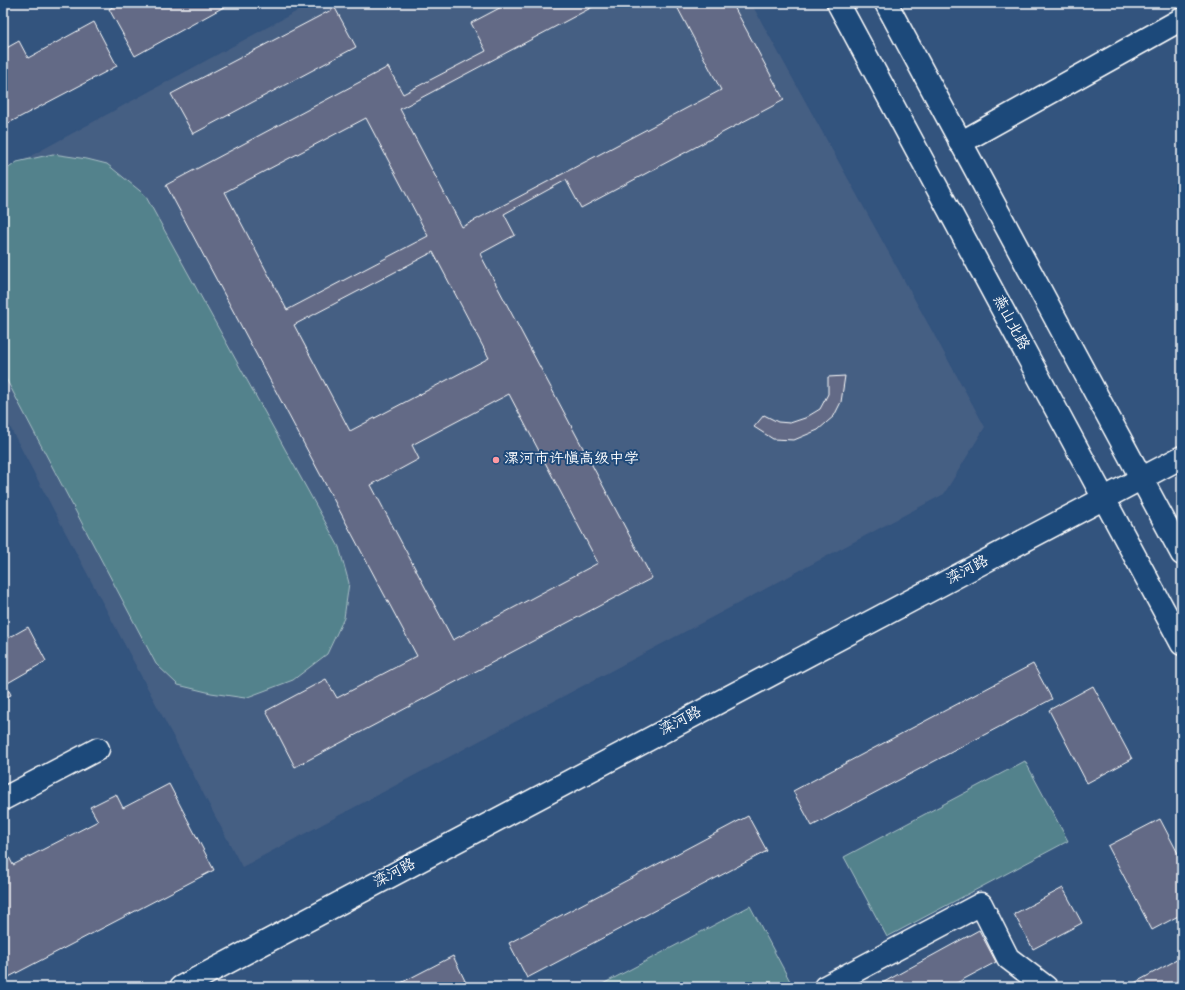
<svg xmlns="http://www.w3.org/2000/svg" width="1185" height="990" viewBox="0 0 1185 990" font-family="Dekko,'LXGW WenKai TC',sans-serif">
  <rect width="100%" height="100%" fill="#33547e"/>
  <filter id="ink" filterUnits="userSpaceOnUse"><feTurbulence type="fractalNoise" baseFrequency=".025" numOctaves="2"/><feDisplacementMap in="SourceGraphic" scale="8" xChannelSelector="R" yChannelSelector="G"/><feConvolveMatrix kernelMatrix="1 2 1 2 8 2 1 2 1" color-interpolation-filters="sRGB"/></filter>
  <g filter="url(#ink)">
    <polygon fill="#455e83" points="312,3 751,3 985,427 944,494 242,867 3,414 3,171"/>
    <g fill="#53828c" stroke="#a9c0c6">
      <polygon points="53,154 87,159 107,164 145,195 339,547 349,583 344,618 327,654 293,680 245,698 211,693 178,685 156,664 3,373 3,172 17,162"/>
      <polygon points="1025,761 1068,841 887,937 844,857"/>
      <polygon points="750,906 791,983 784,987 597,987"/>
    </g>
    <g fill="#636b86" stroke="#fff" fill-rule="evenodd">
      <polygon points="119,3 231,3 135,56 109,9"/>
      <path d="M509,3H600L400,109L462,227L721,90L675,3H732L784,100L581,208L566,180L504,214L515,235L480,254L652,578L295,767L266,711L326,679L337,698L417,656L166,185L388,67L403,94L486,51L471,23ZM366,118L428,236L287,310L225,192ZM433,252L489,358L350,431L294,325ZM509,394L598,563L453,640L371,485L419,459L412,445Z"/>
      <polygon points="335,8 356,47 193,134 171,94"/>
      <polygon points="94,22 117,66 3,126 3,50 19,41 28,58"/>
      <polygon points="845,376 841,402 834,416 818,430 794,440 773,439 754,427 764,415 778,422 790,423 805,418 820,409 828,394 828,377"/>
      <polygon points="28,627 46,661 6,684 11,695 3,699 3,641"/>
      <polygon points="1033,664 1052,699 812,826 793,791"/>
      <polygon points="1093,686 1132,759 1087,783 1049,710"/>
      <polygon points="169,784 214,870 3,980 3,850 5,849 13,865 98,821 90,807 116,794 123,808"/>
      <polygon points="748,816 767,851 527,978 509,943"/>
      <polygon points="1160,819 1182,861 1182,914 1152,930 1108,846"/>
      <polygon points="1063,888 1082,923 1033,949 1014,914"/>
      <polygon points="979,930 996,962 949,987 875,987"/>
      <polygon points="453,956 468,987 393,987"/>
      <polygon points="1182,957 1182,987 1127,987"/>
    </g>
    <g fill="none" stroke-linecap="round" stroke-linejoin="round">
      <g stroke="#fff" stroke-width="25">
        <g id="minor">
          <polyline points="960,143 1182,19"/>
          <polyline points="3,799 98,749"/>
          <polyline points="825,987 981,904 1008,958 1046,987"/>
        </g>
      </g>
      <g stroke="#fff" stroke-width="25">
        <g id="tertiary">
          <polyline points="838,3 1182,644"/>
          <polyline points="886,3 1182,554"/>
          <polyline points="181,987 1182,457"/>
        </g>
      </g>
      <use href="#minor" stroke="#1f4a7a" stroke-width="22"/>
      <use href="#tertiary" stroke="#1f4a7a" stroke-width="22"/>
    </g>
  </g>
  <circle fill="#ff9aa2" stroke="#1f4a7a" stroke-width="1.5" cx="496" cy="460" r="4"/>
  <g text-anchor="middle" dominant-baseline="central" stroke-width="4" stroke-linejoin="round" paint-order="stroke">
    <g font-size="15" fill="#fff" stroke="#1f4a7a">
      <text transform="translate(1010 323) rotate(62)">燕山北路</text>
      <text transform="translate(968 571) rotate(-28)">滦河路</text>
      <text transform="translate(681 722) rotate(-28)">滦河路</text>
      <text transform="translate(395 874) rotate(-28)">滦河路</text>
    </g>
    <g font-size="15" fill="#fff" stroke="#1f4a7a" text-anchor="start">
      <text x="504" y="460">漯河市许慎高级中学</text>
    </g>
  </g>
  <rect width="1185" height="990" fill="none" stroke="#1f4a7a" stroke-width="16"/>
  <rect x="8" y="8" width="1169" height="974" fill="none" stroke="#fff" stroke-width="1.5" filter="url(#ink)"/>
</svg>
